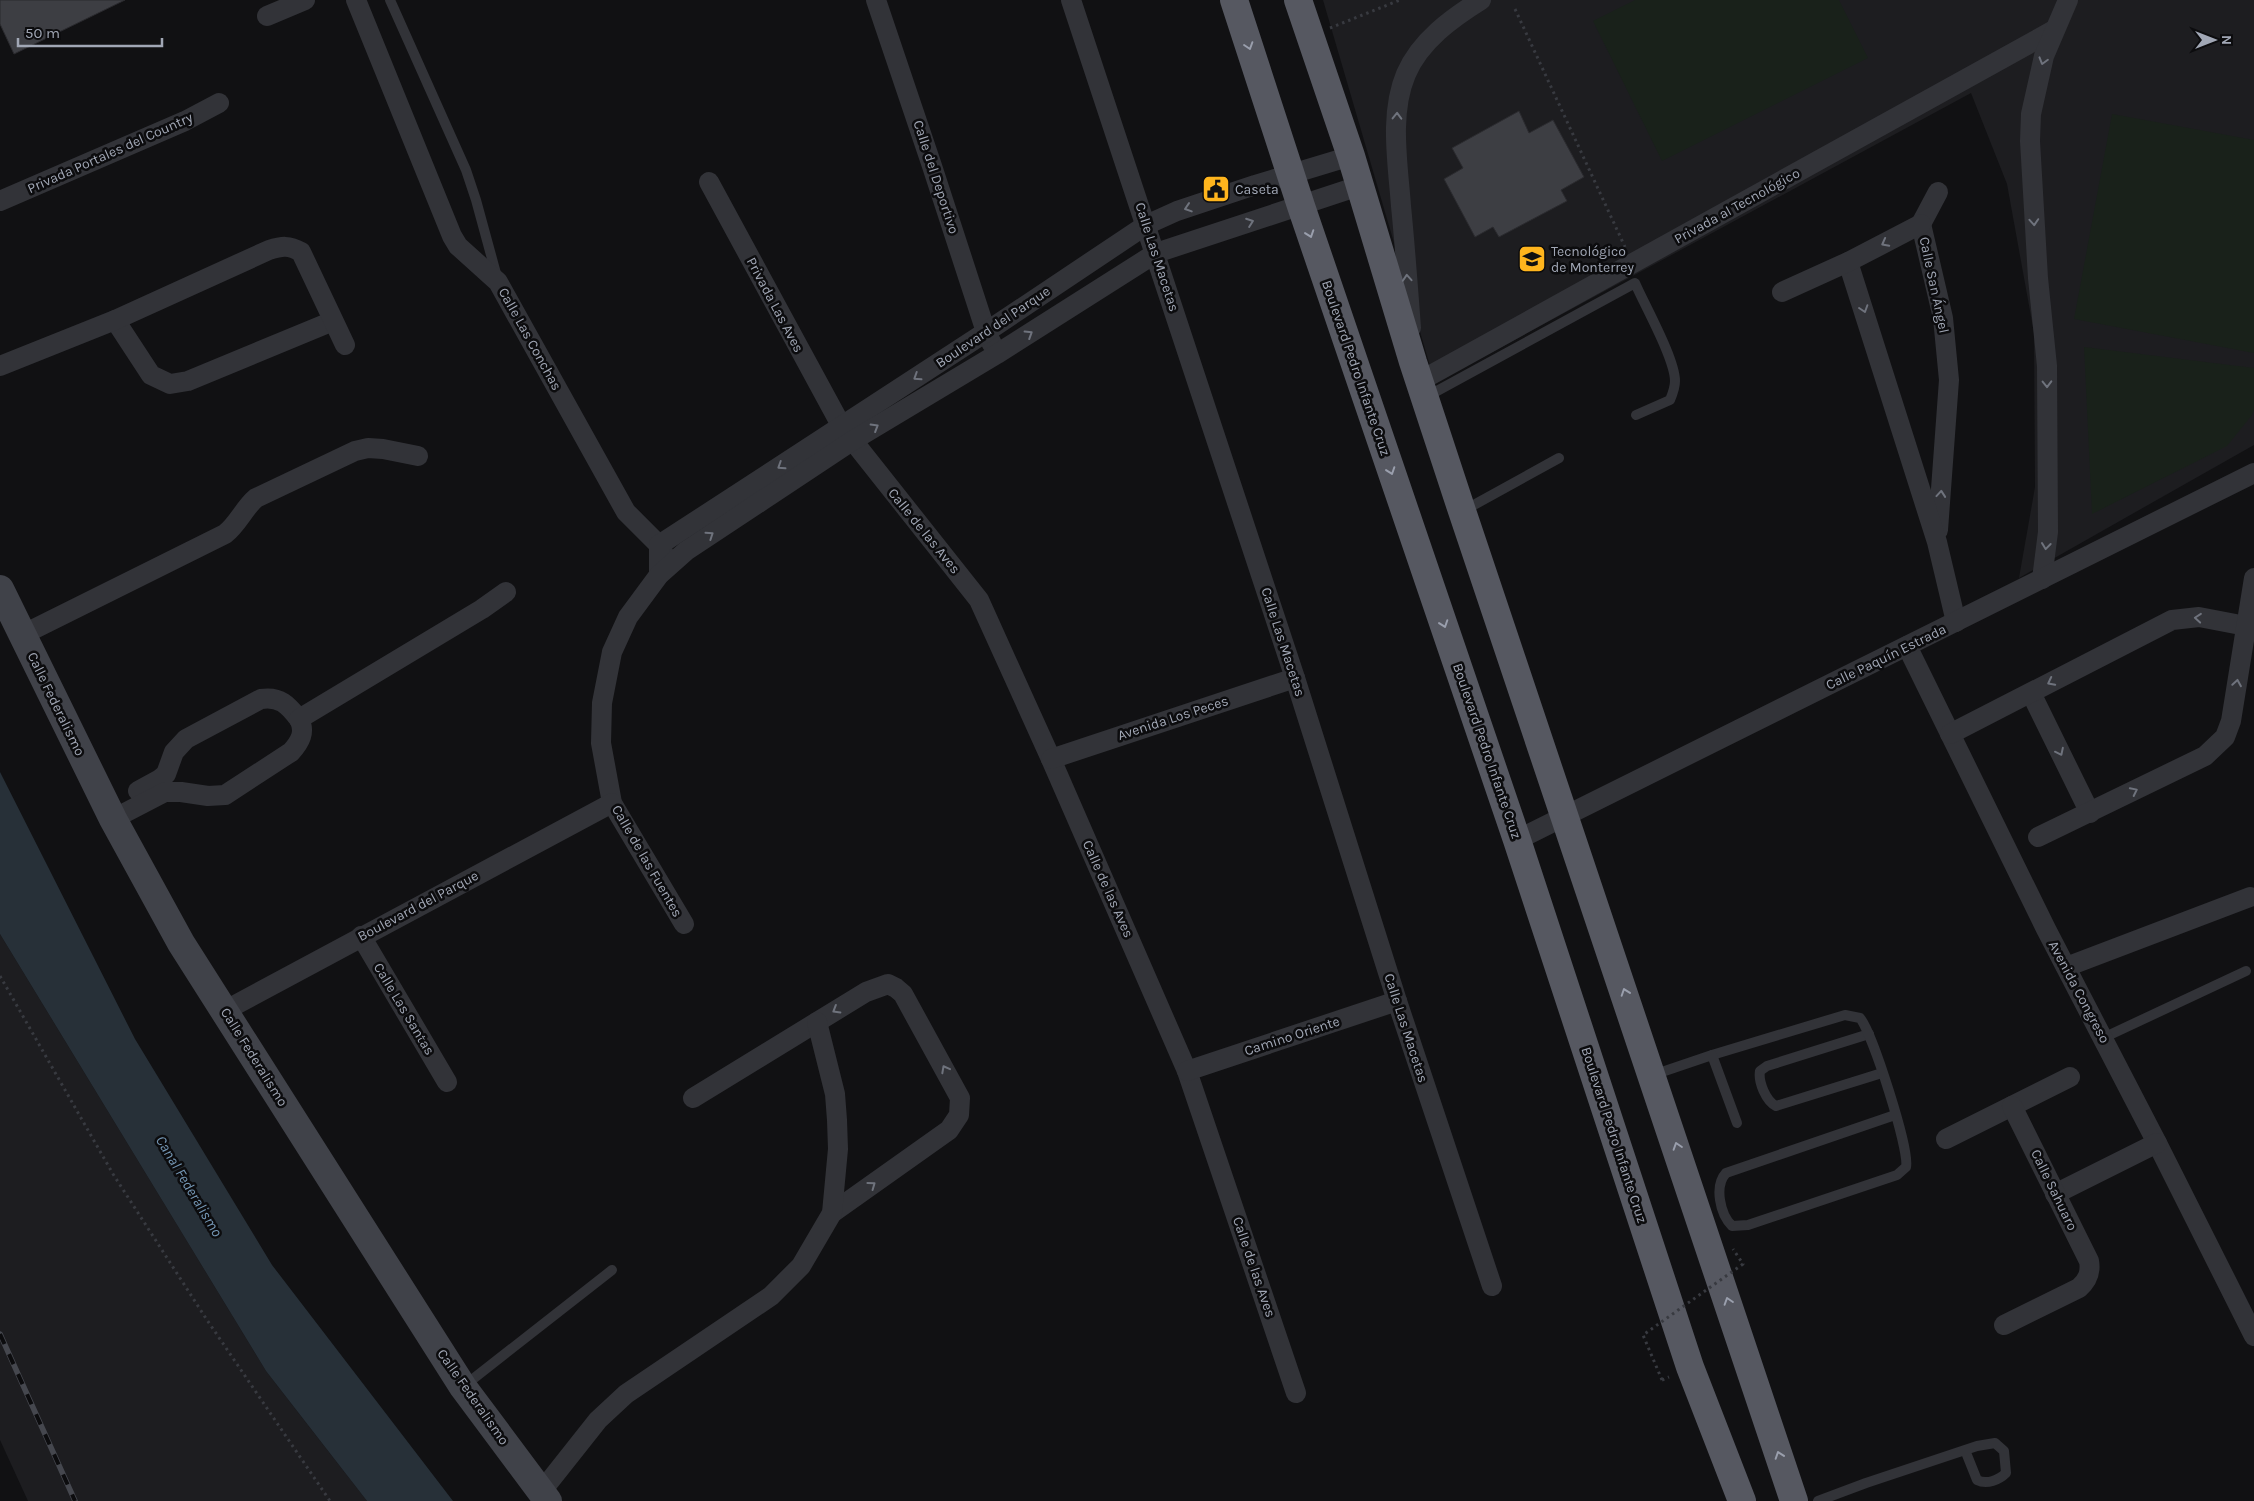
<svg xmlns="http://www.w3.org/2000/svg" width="2254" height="1501" viewBox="0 0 2254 1501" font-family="Karla,sans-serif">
  <rect width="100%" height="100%" fill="#111113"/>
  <g fill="#1d1d20">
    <polygon points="1323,0 2254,0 2254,445 2019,578 2035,487 2034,333 2007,184 1971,93 1435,383"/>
    <polygon points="0,934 266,1371 367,1501 28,1501 0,1440"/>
  </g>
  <g fill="#19211a">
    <polygon points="1635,0 1839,0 1868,58 1662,161 1593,21"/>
    <polygon points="2112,114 2254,140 2254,353 2074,319"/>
    <polygon points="2084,347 2254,368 2254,410 2252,415 2227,446 2092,514"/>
  </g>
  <polygon fill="#273038" points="0,772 135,1039 272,1265 453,1501 367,1501 266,1371 0,934"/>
  <g fill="#3d3e43" stroke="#2b2b2f">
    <polygon points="0,0 125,0 14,54 0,24"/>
    <polygon points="1519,111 1529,133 1553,120 1584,177 1561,190 1567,201 1499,237 1493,227 1475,237 1444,179 1463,168 1452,148"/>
  </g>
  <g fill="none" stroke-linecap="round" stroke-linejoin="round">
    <g stroke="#383a40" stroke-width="3" stroke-dasharray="2.5 4" stroke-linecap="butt">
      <polyline points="1515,9 1625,247"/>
      <polyline points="1330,28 1400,0"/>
      <polyline points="0,976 113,1174 207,1320 330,1501"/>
      <polyline points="1662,1380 1669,1377"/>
    </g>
    <g stroke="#323338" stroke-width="10">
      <polyline points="390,0 466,170 476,200 497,277"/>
      <path d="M1426,397L1635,283C1645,306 1675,359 1675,381C1675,388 1673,393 1670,400L1636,415"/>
      <polyline points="1463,511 1559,458"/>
      <path d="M1869,1034L1767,1066L1760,1071C1758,1082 1766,1101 1776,1106L1882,1073"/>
      <polyline points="2103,1038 2246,971"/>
      <path d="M1712,1055L1845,1015L1860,1018C1872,1032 1910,1150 1906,1167L1897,1175L1748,1225L1732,1226C1720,1214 1714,1186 1726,1173L1895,1115"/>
      <polyline points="1653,1075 1712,1055 1737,1123"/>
      <polyline points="464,1386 612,1270"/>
      <path d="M1818,1501L1866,1483L1977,1446L1995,1443L2004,1451L2006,1473C1999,1480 1987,1485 1977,1480L1965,1450"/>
    </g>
    <g stroke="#323338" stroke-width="20">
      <polyline points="356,0 452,236 458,246 498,282 626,512 659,545 665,556"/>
      <polyline points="876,0 932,166 986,332 992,344"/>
      <polyline points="1071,0 1295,678 1397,1001 1492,1286"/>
      <polyline points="267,16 305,0"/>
      <polyline points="709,182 842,427 979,600 1051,759 1187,1071 1296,1393"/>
      <polyline points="0,201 185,121 219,103"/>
      <polyline points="1921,224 1943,318 1949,380 1938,530"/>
      <polyline points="1921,224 1938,192"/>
      <polyline points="1848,262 1937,542 1956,622"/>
      <polyline points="1782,292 1848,262 1921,224"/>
      <polyline points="115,320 151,375 170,384 188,381 333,321"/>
      <path d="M1411,328C1408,287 1405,246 1401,206C1398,164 1389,114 1406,74C1420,41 1452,18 1481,0"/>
      <path d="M0,366L115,320L269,250C282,246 289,245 301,252L345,345"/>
      <polyline points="1420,381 2054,30"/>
      <polyline points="659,575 659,545 986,332 1146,225 1177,211 1255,185 1351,156"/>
      <polyline points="2042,579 2048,532 2047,366 2038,278 2030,141 2031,114 2044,56 2068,0"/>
      <path d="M22,635L225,534C238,524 244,508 256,498L355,451L368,448L383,449L418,456"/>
      <polyline points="1907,646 2046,929 2157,1143 2254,1336"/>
      <polyline points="2031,693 2090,813"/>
      <polyline points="1950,734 2172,620 2199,617 2246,626"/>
      <polyline points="1051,759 1295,678"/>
      <path d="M138,791L160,779L166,774L174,752L186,739L261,699C280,696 288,705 299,719"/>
      <path d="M113,819L165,792H181L208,796L225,795L291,752C300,742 306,732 299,719L482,609L506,592"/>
      <polyline points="2038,837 2205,756 2225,737 2231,721 2254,578"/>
      <polyline points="1517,840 2254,473"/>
      <polyline points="684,924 612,803 601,743 602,703 612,652 628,617 659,575 686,551 852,441 997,354 1156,253 1359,186"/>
      <polyline points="361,936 447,1082"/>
      <polyline points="2066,967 2250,897"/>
      <polyline points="224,1011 612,803"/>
      <polyline points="1187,1071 1397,1001"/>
      <polyline points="693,1098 866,992 888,984 896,988 903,994 960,1098 959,1115 949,1130 832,1213"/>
      <polyline points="1946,1139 2070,1077"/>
      <polyline points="2055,1194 2157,1143"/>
      <path d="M2004,1325L2079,1288C2088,1280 2091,1272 2089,1261L2012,1106"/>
      <polyline points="541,1492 598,1420 626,1394 771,1296 801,1266 832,1213 838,1149 837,1120 835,1094 817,1022"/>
    </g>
    <polyline stroke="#404249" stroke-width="28" points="0,589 113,819 181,943 463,1387 548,1501"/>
    <g stroke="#565861" stroke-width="28">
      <polyline points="1234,0 1301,206 1517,840 1690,1367 1742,1501"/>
      <polyline points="1298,0 1351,156 1413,362 1462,511 1794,1501"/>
    </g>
    <g stroke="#45474e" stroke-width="5.5">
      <polyline id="rail" points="0,1334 75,1501"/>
    </g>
    <use href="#rail" stroke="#0c0c0e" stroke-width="4" stroke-dasharray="11" stroke-linecap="butt"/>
    <polyline stroke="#383a40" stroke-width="3" stroke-dasharray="2.5 4" stroke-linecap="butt" points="1662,1380 1643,1335 1743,1264 1733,1249"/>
  </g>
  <defs><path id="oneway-chevron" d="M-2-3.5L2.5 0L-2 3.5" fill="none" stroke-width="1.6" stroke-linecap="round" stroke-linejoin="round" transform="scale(1.25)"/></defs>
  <g stroke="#9a9fad">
    <use href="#oneway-chevron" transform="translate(1249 46) rotate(72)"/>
    <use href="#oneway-chevron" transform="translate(1310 234) rotate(71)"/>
    <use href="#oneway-chevron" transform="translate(1391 471) rotate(71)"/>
    <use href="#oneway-chevron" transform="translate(1444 624) rotate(71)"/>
    <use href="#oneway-chevron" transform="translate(1625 992) rotate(-109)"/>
    <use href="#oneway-chevron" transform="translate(1677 1146) rotate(-108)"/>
    <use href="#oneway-chevron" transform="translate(1728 1301) rotate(-108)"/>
    <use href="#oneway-chevron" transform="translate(1779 1455) rotate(-109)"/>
  </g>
  <g stroke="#6f737d">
    <use href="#oneway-chevron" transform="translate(2043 61) rotate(106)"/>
    <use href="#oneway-chevron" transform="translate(1397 116) rotate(-89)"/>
    <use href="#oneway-chevron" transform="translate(1188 208) rotate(162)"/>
    <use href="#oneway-chevron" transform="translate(1250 222) rotate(-20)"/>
    <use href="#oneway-chevron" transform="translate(2034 222) rotate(86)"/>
    <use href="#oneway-chevron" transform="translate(1885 243) rotate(152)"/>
    <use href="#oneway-chevron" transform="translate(1407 278) rotate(-94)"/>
    <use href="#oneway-chevron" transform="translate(1864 309) rotate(72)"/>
    <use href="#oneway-chevron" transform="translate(1029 334) rotate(-32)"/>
    <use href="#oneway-chevron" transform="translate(917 377) rotate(147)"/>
    <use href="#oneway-chevron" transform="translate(2047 384) rotate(89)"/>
    <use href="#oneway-chevron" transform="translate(875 427) rotate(-31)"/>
    <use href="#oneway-chevron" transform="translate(781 466) rotate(147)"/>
    <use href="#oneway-chevron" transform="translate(1941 494) rotate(-85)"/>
    <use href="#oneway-chevron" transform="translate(710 535) rotate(-34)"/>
    <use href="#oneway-chevron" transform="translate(2046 546) rotate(97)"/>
    <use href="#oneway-chevron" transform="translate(2198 618) rotate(-175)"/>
    <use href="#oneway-chevron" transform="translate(2051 682) rotate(153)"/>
    <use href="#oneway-chevron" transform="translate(2237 683) rotate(-81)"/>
    <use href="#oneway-chevron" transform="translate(2060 752) rotate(64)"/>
    <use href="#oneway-chevron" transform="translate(2134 791) rotate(-26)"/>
    <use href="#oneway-chevron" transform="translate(836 1010) rotate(149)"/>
    <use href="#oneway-chevron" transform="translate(945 1069) rotate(-118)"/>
    <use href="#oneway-chevron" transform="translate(872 1185) rotate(-36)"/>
  </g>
  <defs>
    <g id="civic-square" transform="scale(1.4375)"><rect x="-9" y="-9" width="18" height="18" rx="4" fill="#ffb51d" stroke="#0c0c0e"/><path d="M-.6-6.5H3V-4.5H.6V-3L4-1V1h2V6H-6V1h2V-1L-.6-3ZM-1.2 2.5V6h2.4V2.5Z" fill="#111"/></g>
    <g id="university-square" transform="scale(1.4375)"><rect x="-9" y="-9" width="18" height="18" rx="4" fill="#ffb51d" stroke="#0c0c0e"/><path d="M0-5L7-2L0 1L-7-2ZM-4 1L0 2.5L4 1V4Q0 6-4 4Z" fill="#111"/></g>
  </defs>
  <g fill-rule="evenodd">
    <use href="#civic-square" x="1216" y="189"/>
    <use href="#university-square" x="1532" y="259"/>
  </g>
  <g text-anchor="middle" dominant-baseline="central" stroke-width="5" stroke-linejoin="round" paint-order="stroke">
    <g font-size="14" fill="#a1a7b5" stroke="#0c0c0e">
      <text transform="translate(110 153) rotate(-24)">Privada Portales del Country</text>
      <text transform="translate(936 177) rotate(72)">Calle del Deportivo</text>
      <text transform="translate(1737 206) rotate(-29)">Privada al Tecnológico</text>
      <text transform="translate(1157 257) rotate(72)">Calle Las Macetas</text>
      <text transform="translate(1934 285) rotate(78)">Calle San Ángel</text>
      <text transform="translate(775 305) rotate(62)">Privada Las Aves</text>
      <text transform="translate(993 327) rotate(-34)">Boulevard del Parque</text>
      <text transform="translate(530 339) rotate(61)">Calle Las Conchas</text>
      <text transform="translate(1356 368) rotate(71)">Boulevard Pedro Infante Cruz</text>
      <text transform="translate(924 531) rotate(51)">Calle de las Aves</text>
      <text transform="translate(1283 642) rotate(72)">Calle Las Macetas</text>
      <text transform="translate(1886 657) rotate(-26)">Calle Paquín Estrada</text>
      <text transform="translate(56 704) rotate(64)">Calle Federalismo</text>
      <text transform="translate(1173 718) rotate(-18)">Avenida Los Peces</text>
      <text transform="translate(1487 751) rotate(71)">Boulevard Pedro Infante Cruz</text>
      <text transform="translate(647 861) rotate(60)">Calle de las Fuentes</text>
      <text transform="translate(1108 889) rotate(66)">Calle de las Aves</text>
      <text transform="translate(418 906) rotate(-28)">Boulevard del Parque</text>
      <text transform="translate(2079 992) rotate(62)">Avenida Congreso</text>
      <text transform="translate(404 1009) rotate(59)">Calle Las Santas</text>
      <text transform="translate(1406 1028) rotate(72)">Calle Las Macetas</text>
      <text transform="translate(1292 1036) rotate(-18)">Camino Oriente</text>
      <text transform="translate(254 1057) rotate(58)">Calle Federalismo</text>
      <text transform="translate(1614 1135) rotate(72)">Boulevard Pedro Infante Cruz</text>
      <text transform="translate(2054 1190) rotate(64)">Calle Sahuaro</text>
      <text transform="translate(1254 1267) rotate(71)">Calle de las Aves</text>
      <text transform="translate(473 1397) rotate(55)">Calle Federalismo</text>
    </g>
    <g font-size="14" fill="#a1a7b5" stroke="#0c0c0e" text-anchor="start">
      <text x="1235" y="189">Caseta</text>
      <text x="1551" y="251">Tecnológico<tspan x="1551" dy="16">de Monterrey</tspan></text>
    </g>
    <g font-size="15" font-style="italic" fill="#7496b4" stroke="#0c0c0e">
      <text transform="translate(189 1186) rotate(59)">Canal Federalismo</text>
    </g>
  </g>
  <g transform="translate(2214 40) rotate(90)" stroke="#0c0c0e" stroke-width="4" paint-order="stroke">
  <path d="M0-4L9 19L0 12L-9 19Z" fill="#a1a7b5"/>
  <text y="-8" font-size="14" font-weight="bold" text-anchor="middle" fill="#a1a7b5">N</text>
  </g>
  <path d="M18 38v8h144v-8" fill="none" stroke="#a1a7b5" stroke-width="2.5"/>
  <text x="25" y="38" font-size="15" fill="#a1a7b5" stroke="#0c0c0e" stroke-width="4" paint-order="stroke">50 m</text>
</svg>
